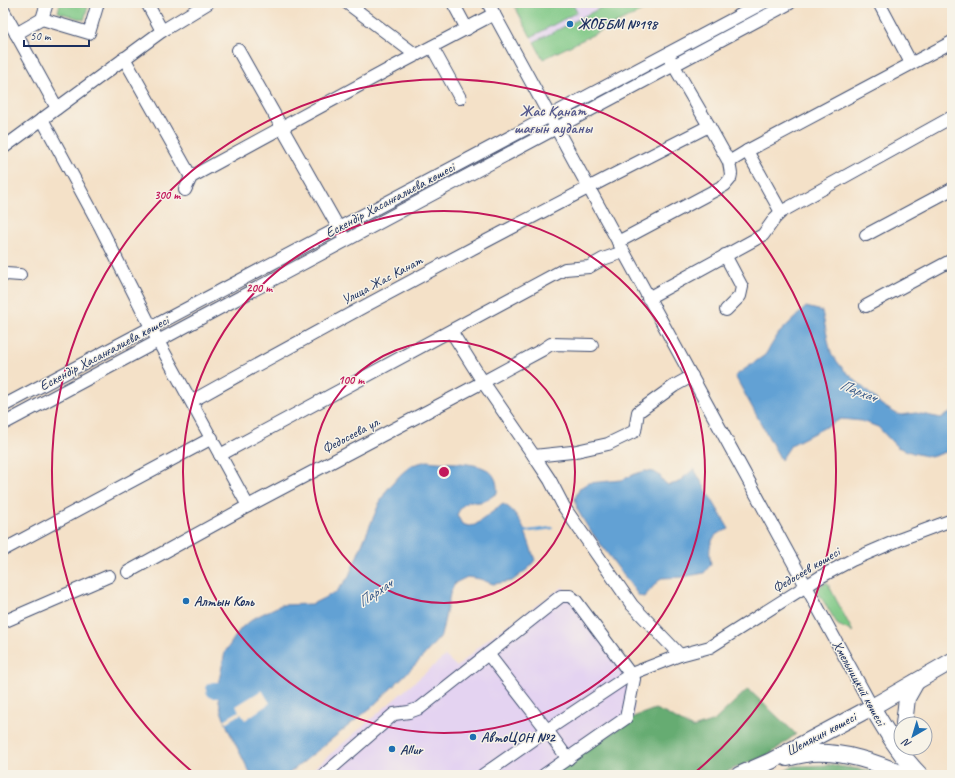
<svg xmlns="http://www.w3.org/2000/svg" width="955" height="778" viewBox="0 0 955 778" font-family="Caveat,sans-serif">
  <rect width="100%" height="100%" fill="#f7f3e8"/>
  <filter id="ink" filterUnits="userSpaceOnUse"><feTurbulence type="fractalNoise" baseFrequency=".025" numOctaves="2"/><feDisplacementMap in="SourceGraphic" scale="8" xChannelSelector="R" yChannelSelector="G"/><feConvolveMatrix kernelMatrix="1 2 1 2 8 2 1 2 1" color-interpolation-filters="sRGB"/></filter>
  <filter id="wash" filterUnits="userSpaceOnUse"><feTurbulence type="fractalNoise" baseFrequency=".012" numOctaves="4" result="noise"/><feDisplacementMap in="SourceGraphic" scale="16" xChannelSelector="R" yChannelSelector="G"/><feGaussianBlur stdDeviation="0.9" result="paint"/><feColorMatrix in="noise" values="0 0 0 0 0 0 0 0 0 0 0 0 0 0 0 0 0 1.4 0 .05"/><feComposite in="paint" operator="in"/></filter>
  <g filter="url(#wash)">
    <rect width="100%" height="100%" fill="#f4e1c8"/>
    <g fill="#e4d3f1">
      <polygon points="513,3 659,3 543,59"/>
      <polygon points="563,587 622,669 628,681 630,697 634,707 633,717 630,721 548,775 306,775 445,656 457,667 488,639"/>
    </g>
    <g fill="#7dc784" stroke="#4c7b71">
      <polygon points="60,3 74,3 88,7 84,20 58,12"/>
      <polygon points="513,3 572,3 577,12 531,37"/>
      <polygon points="610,3 640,3 644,10 543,59 534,42"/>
      <polygon points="769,3 781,3 687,55 684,48"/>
      <polygon points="658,63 661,68 574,116 570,109"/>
      <polygon points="827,582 853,632 838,625 816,589"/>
    </g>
    <g fill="#66ac72" stroke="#406e68">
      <path d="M748,689L796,734L770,754L718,775H548L630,721L633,717L655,709C669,714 680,722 693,728L714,721Z"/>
      <polygon points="830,765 873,771 879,775 776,775 794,766"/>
    </g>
    <g fill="#62a1d4" stroke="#3e6899">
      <polygon points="806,307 822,311 829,345 832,355 843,369 882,405 897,414 901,415 916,413 941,418 952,412 952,450 931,457 913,453 897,447 878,427 862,421 841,419 791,445 781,460 735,376 765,355 779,333"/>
      <path d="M427,461C437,462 448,463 459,463C478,465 499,467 497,493C488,499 481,505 470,501C463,504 460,508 457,515L462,524L469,526L475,525L503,504C522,513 528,541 535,560L529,568L512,581L493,584L480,579L467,577L455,583L450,594L441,636L419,661L373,706L287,775H251L229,731L221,711L217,690L225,652L241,628L256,617L281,605L312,604L336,592L348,578L379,504L386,491L401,474L412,465Z"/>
      <path d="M694,469L729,529C725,531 720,532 717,534C708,542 709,554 711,564L704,573L683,577L661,578L644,597L639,596L587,526L577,509L575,498L580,488L588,483L622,480L635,474L645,471L654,472L659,475L664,482L668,485L677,483Z"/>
    </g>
    <polygon fill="#f4e1c8" points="262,690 270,703 245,720 241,714 226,723 224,720 239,711 236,706"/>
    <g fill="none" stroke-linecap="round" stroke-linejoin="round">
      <polyline stroke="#62a1d4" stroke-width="2.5" points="521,532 552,528"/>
      <polyline stroke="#62a1d4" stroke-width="16" points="214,690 217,690"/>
    </g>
  </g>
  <g filter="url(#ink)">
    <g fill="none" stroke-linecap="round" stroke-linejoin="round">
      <g stroke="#3c4a6e" stroke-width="14">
        <g id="minor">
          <polyline points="147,3 162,31"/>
          <polyline points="347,3 416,55"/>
          <polyline points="453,3 467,29"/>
          <polyline points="488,3 872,707"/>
          <polyline points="879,3 911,63"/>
          <polyline points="3,10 57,108"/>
          <polyline points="42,19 89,33 98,3"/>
          <polyline points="16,34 42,19 47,3"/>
          <polyline points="432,47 460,98"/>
          <polyline points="238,50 342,234"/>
          <polyline points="124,58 191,177"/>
          <polyline points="42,119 101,228 158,341 248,506"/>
          <polyline points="3,148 162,31 208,3"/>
          <polyline points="747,151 781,212"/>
          <polyline points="729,162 747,151 952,42"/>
          <polyline points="185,190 191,177 395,66 494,14"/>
          <polyline points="866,235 952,189"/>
          <polyline points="618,242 725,185 730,179 731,174 729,162 709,126 670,59"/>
          <polyline points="725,255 742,287 740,296 726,310"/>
          <polyline points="3,276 6,274 20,275"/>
          <polyline points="648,298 763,235 775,218 781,212 952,117"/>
          <polyline points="866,306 952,260"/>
          <polyline points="451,331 483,382 542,350 551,344 592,345"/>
          <path d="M192,401C362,306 535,214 709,126"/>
          <polyline points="3,406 763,3"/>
          <polyline points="3,424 790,3"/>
          <polyline points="220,455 565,269 589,267 603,259 623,252"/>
          <polyline points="534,456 572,452 608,444 635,431 638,412 674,386 692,376"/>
          <polyline points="3,550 212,438"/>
          <polyline points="128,572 248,506 483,382 534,456 550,480 564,507 632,605 680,655"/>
          <polyline points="3,622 109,576"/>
          <polyline points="488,654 547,730 568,759"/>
          <polyline points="326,773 394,714 409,712 420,708 561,596 570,596 576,601 634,679 626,718 544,775"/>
          <polyline points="483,775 547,730 631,674 680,655 710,647 822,576 852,560 901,539 952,520"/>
        </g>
      </g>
      <g stroke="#3c4a6e" stroke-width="18">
        <g id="major">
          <path d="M872,707C886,731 900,755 920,775"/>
          <polyline points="904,724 907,698 916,682"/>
          <path d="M787,758C795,756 803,754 811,753C844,751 875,762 905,775"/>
          <polyline points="739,775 771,761 872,707 952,661"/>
        </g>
      </g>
      <use href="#minor" stroke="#fff" stroke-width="12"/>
      <use href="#major" stroke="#fff" stroke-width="16"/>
    </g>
  </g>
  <g fill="none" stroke="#c2185b" stroke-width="2">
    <circle cx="444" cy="472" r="131"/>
    <circle cx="444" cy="472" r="261"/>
    <path d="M195 774A392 392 0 1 1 693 774"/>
  </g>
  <g fill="#1f6fb2" stroke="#f7f3e8" stroke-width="1.5">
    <circle cx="570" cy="24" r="4"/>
    <circle cx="186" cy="601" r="4"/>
    <circle cx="473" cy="737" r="4"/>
    <circle cx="392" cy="749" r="4"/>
  </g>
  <g text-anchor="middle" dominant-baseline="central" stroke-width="3" stroke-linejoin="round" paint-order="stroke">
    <g font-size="14" font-weight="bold" fill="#1b2f5e" stroke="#f7f3e8" text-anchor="start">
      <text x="578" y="24">ЖОББМ №198</text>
      <text x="194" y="601">Алтын Коль</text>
      <text x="481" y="737">АвтоЦОН №2</text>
      <text x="400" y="749">Allur</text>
    </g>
    <g font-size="14" fill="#1b2f5e" stroke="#f7f3e8">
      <text transform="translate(390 200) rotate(-28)">Ескендір Хасанғалиева көшесі</text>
      <text transform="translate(382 280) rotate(-28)">Улица Жас Канат</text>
      <text transform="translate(104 353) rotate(-28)">Ескендір Хасанғалиева көшесі</text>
      <text transform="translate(351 435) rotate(-28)">Федосеева ул.</text>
      <text transform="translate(806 570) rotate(-31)">Федосеев көшесі</text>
      <text transform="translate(859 683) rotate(61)">Хмельницкий көшесі</text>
      <text transform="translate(821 734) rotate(-28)">Шемякин көшесі</text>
    </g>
    <g font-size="15" font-weight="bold" fill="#565a8d" stroke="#f7f3e8">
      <text x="553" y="111">Жас Қанат<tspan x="553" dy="17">шағын ауданы</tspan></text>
    </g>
    <g font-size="15" font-style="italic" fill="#345787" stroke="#f7f3e8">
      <text transform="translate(858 391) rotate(21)">Пархач</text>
      <text transform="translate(375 593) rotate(-34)">Пархач</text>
    </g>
  </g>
  <circle cx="444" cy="472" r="6" fill="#c2185b" stroke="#f7f3e8" stroke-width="2"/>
  <g font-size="12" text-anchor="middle" font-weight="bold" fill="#c2185b" stroke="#f7f3e8" stroke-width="3" stroke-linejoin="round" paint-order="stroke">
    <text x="167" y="199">300 m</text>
    <text x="259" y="292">200 m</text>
    <text x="351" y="384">100 m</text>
  </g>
  <rect width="955" height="778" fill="none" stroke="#f7f3e8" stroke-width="16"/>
  <g transform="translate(913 736) rotate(218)"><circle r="19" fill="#f7f3e8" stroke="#9fa5b1"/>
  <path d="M0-3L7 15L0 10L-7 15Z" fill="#1f6fb2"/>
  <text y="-6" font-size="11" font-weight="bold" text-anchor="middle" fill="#1b2f5e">N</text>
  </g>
  <path d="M24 40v6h65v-6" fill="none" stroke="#1b2f5e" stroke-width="2"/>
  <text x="30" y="40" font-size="12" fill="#1b2f5e" stroke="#f7f3e8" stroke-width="3" paint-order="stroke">50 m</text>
</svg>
